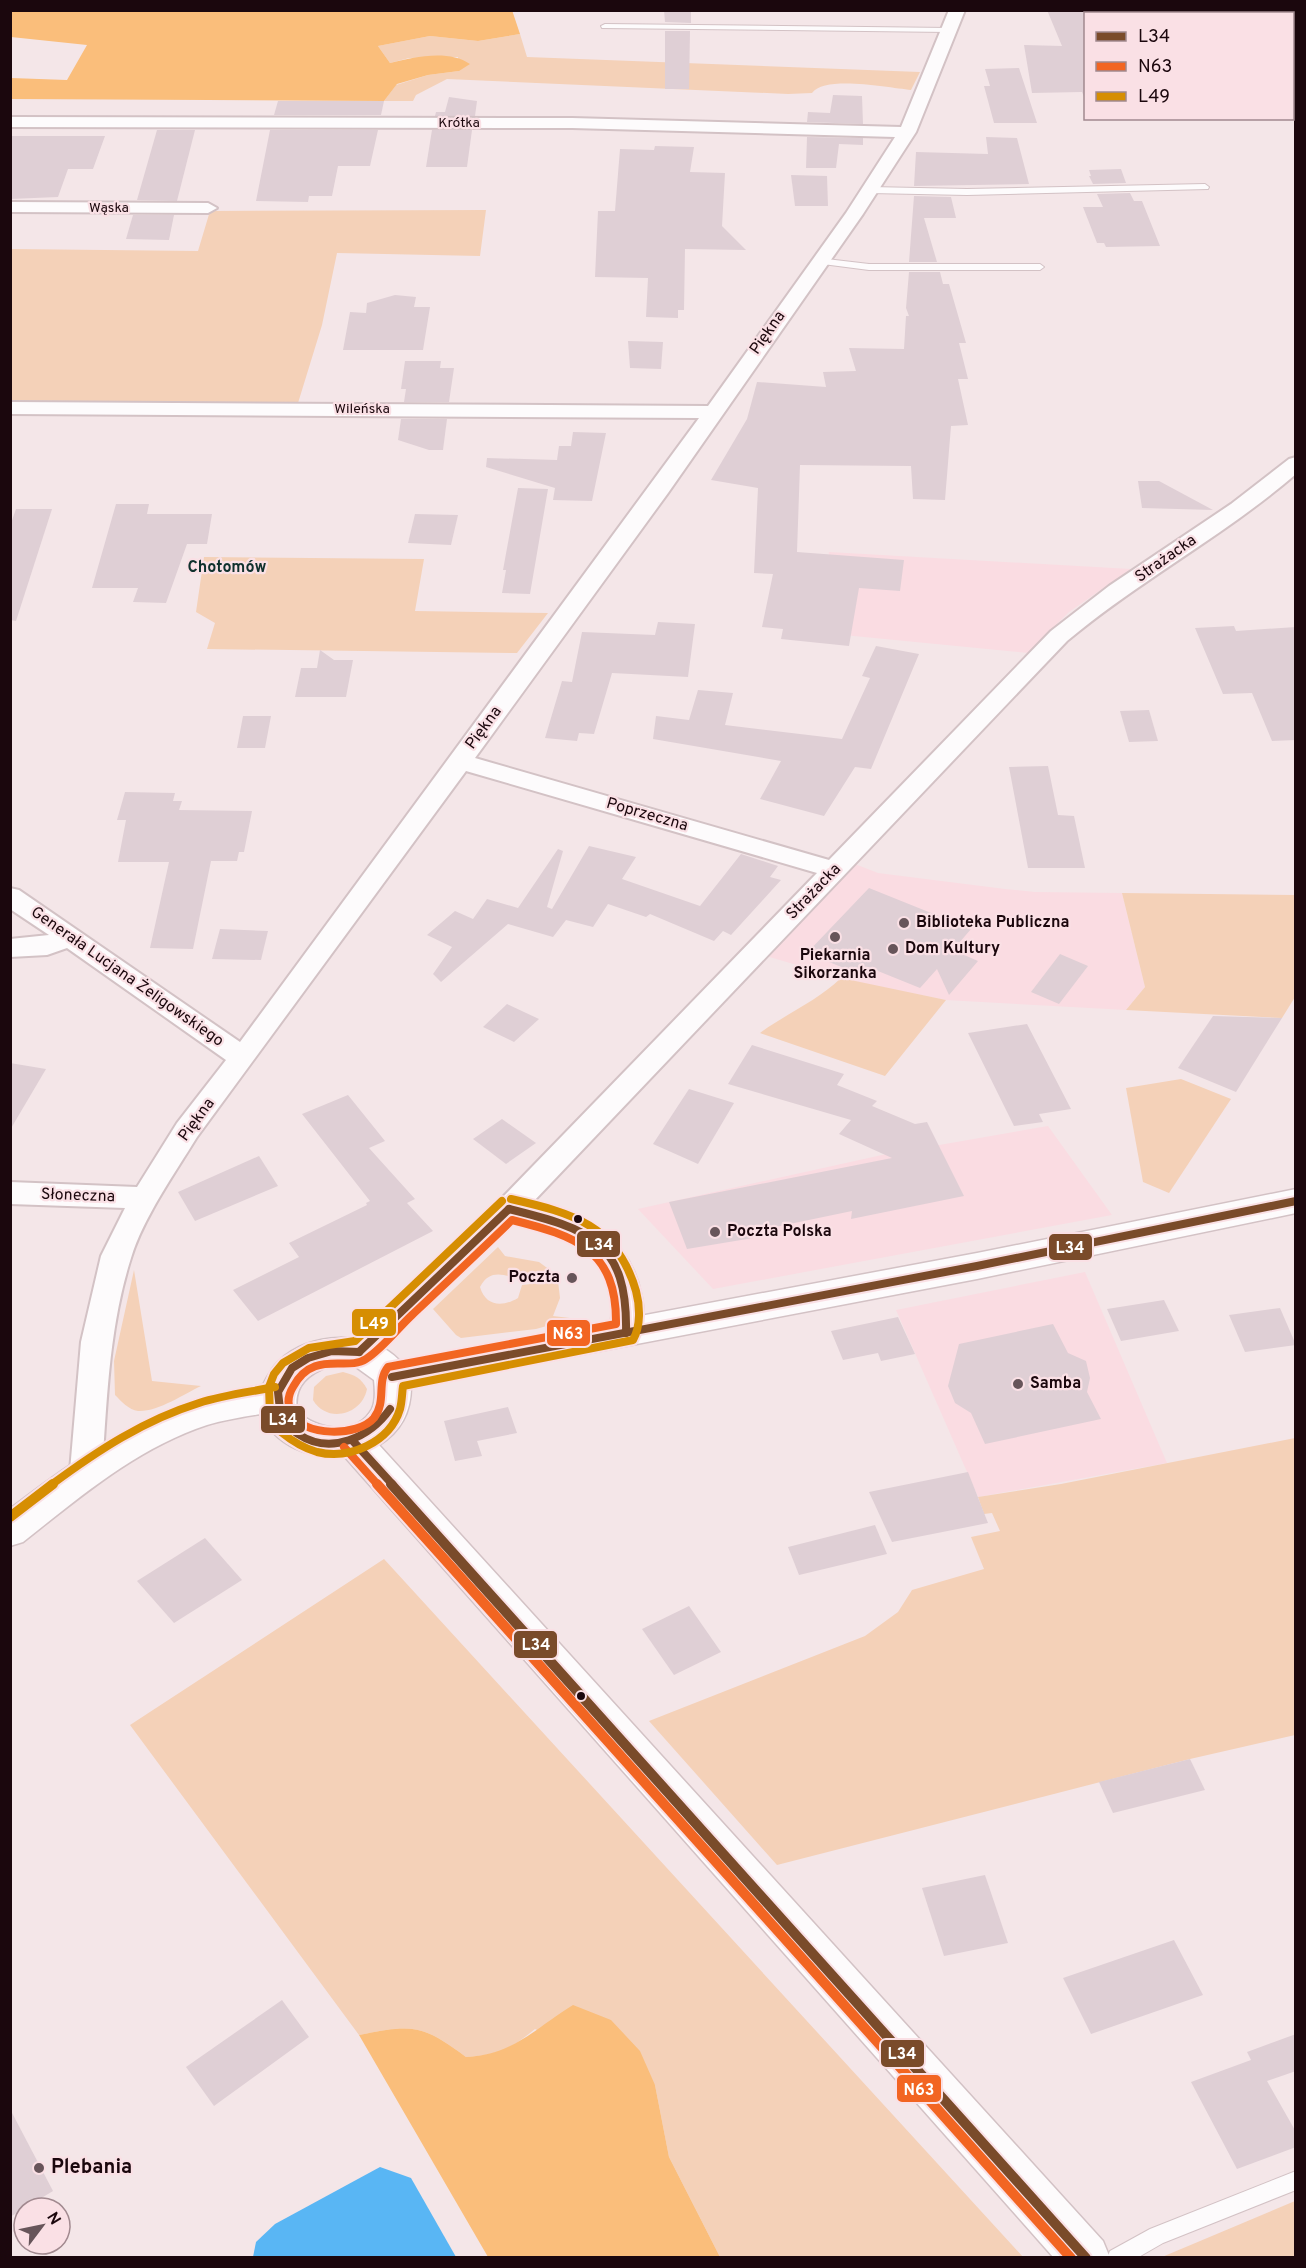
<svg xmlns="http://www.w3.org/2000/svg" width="1306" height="2268" viewBox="0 0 1306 2268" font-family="Overpass,sans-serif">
  <rect width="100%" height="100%" fill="#f4e6e8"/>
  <g fill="#fadce2">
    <polygon points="829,552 1131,569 1069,612 1028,653 823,633"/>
    <polygon points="855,864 878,873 1005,889 1035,892 1122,893 1145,987 1126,1010 946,1000 855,982 766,956"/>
    <polygon points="1048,1126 1112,1215 713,1289 638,1209 882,1155"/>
    <polygon points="1085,1272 1167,1463 978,1497 896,1310"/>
  </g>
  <g fill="#f4d1b8">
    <path d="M520,34L527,57L920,72L911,90C889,88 825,75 812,93L788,94L447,79L416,95L413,101H384L396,85L428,75L459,71L458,57L409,58L390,63L378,46L430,36L478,41Z"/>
    <polygon points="486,210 480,256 337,253 322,325 298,403 11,403 11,249 198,251 210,211"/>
    <polygon points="204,557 424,559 415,611 548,613 517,653 207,649 215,623 196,612"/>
    <polygon points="1122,893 1295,895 1295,997 1282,1018 1126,1010 1145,987"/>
    <path d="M841,978L946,1000L885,1076L760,1033C787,1013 816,1002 841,978Z"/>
    <polygon points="1181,1079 1231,1099 1169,1193 1143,1182 1126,1088"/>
    <path d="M498,1247L505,1256L539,1262L554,1273C546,1277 524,1280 516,1278C501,1274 489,1270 480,1287C486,1307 503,1307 518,1298L522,1285L558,1281L560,1298L553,1316L570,1318L568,1320L536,1329L461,1338L456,1335L433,1309Z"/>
    <path d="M134,1270L152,1381L201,1386C184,1394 158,1412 138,1411C129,1410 121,1401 115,1395L114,1361Z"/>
    <path d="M343,1372C355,1375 361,1378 367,1389C362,1415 327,1424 313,1400L314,1387L326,1376Z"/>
    <polygon points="1295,1438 1295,1735 1190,1759 777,1865 649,1721 865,1636 898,1612 912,1590 984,1569 971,1537 1000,1531 992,1513 984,1514 978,1497 1061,1484"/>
    <path d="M384,1559L1023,2257H720L669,2157L655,2085L535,2029C511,2049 498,2055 466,2057C422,2024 412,2024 359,2035L130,1725Z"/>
    <polygon points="1295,2201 1295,2257 1162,2257"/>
  </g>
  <g fill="#fabe7b">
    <path d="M11,10H512L520,34L478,41L430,36L378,46L390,63C413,57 449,49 470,64L459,71L428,75L397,84L384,101L11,99V78L67,80L87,45L11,37Z"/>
    <path d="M573,2005L611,2020L640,2051L655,2085L669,2157L720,2257H488L359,2035C412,2024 422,2024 466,2057C513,2055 534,2029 573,2005Z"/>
  </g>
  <polygon fill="#59b6f4" points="380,2167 411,2178 456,2257 253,2257 256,2242 275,2224"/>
  <g fill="#dfcfd5">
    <polygon points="664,10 691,10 691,23 665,22"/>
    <polygon points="1047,10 1086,10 1086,101 1082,92 1032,93 1024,45 1062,46"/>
    <polygon points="665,31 690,31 689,89 665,89"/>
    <polygon points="1019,68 1037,123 994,123 984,86 990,86 985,69"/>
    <polygon points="833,95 862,96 863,124 807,122 808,112 830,113"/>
    <polygon points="449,97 477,101 475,116 435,116 436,112 445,112"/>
    <polygon points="278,101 384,101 381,115 274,115"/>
    <polygon points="157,130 195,130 177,201 137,200"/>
    <polygon points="270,130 378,130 370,166 338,166 332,196 309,196 308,202 256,201"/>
    <polygon points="432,130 472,130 467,167 426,167"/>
    <polygon points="10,136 105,136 93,169 68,169 58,197 10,199"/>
    <polygon points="807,137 863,138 863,145 839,144 836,168 806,168"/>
    <polygon points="986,137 1017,138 1029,184 914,186 916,152 988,154"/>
    <polygon points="655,146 694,147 690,172 725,173 722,226 746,250 685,249 684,310 678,310 678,318 646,317 648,278 595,277 598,211 615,211 620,149 654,150"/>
    <polygon points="1121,169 1126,183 1093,184 1089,176 1091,176 1089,170"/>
    <polygon points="791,175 827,176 828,206 795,206"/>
    <polygon points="1130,193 1134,201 1142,201 1160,246 1106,247 1104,243 1097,243 1083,207 1103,207 1097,194"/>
    <polygon points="914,196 951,197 956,218 924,218 937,262 909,262"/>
    <polygon points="133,215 174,215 169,240 126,239"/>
    <polygon points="909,272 940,272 943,284 949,284 966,343 959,343 968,379 958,379 968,425 951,426 945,500 913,499 911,466 800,465 797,552 904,560 900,591 859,588 849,646 781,639 783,629 762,627 773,574 754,573 758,488 711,480 747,419 757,382 826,387 823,372 856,371 849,348 904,349 906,316 909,316 906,308"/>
    <polygon points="395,295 416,297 414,307 430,307 423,350 343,350 350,312 366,313 367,303"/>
    <polygon points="628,341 663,342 661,369 630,368"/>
    <polygon points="405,361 441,361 440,368 454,368 449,402 404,402 406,389 401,389"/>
    <polygon points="401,419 447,419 443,450 429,450 398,440"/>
    <polygon points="573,432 606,433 592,501 553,500 555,488 486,467 487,458 557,460 559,446 571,446"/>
    <polygon points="1138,481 1159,481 1213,510 1142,508"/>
    <polygon points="518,488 548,489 530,594 502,593 506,570 503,570"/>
    <polygon points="116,504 149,504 147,514 212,514 207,544 187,544 166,603 133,602 138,588 92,588"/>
    <polygon points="16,509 52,509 16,621 10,620 10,526"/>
    <polygon points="415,514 458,515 451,545 408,543"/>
    <polygon points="658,622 695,624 688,677 612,673 594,734 579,733 577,741 545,738 562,681 572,682 582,632 655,635"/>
    <polygon points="1234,626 1236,631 1296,627 1296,740 1272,741 1252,693 1223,694 1195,628"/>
    <polygon points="876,646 919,654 871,769 855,767 824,816 760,799 781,761 653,739 656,716 689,720 698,690 733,693 725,725 842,739 870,678 862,676"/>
    <polygon points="320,650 334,660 353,660 346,697 295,697 301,668 317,668"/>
    <polygon points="1149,710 1158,741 1129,742 1120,711"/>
    <polygon points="243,716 271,716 265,748 237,748"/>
    <polygon points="1048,766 1058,815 1074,816 1085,868 1028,868 1009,767"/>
    <polygon points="125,792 175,793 173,801 182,801 179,810 252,811 244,852 239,852 237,861 211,861 193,949 150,948 169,862 118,862 126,820 117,820"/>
    <polygon points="589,846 636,857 622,879 700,906 741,854 778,866 770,877 781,880 731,935 723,931 714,941 650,914 646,917 608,904 593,927 566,920 553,937 508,924 441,982 433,974 452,947 427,935 455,911 473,919 487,899 518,908 558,849 563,851 547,907 552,909"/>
    <polygon points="869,888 971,929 953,950 978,961 949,995 937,969 920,988 868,967 861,975 807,953"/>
    <polygon points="220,929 268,931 261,960 212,959"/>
    <polygon points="1060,954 1088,966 1059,1004 1031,992"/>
    <polygon points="507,1004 539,1019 514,1042 483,1027"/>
    <polygon points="1213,1016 1282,1018 1236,1092 1178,1068"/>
    <polygon points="1027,1024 1071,1109 1039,1114 1043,1122 1014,1126 968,1033"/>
    <polygon points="752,1045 844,1074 837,1085 877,1101 872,1106 915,1124 927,1122 964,1196 851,1219 852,1211 751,1232 753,1238 687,1249 669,1202 892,1158 839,1134 851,1120 728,1084"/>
    <polygon points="10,1063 46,1069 10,1130"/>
    <polygon points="689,1089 734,1103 698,1164 653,1144"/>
    <polygon points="348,1095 385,1141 369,1148 415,1199 407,1203 433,1231 258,1321 233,1290 299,1257 289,1243 367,1205 366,1203 370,1201 302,1114"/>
    <polygon points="502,1119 536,1143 506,1164 473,1139"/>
    <polygon points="259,1156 278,1186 195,1221 178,1192"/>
    <polygon points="1164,1300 1179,1331 1121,1341 1107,1309"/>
    <polygon points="1280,1308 1296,1345 1245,1352 1229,1315"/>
    <polygon points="898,1317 915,1354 881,1361 878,1353 843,1360 831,1331"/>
    <polygon points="1053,1324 1068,1353 1086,1361 1090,1378 1087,1392 1101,1419 985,1444 971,1413 955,1403 948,1386 959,1344"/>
    <polygon points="508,1407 517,1433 477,1441 482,1456 455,1461 444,1421"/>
    <polygon points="968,1472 988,1523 892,1542 869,1492"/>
    <polygon points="875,1525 887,1554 799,1575 788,1547"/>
    <polygon points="205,1538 242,1580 174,1623 137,1581"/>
    <polygon points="689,1606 721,1652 674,1675 642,1629"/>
    <polygon points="1190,1759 1205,1790 1113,1813 1099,1782"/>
    <polygon points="985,1875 1008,1943 944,1956 922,1888"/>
    <polygon points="1174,1940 1203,1995 1091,2034 1063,1978"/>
    <polygon points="282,2000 309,2037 214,2106 186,2067"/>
    <polygon points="1296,2034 1296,2071 1267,2081 1296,2132 1296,2147 1237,2169 1191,2082 1251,2060 1247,2052"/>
    <polygon points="10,2109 53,2191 10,2217"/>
  </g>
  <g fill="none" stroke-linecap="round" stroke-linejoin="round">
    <g stroke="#d3c2c5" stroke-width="2">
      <g id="lane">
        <polygon points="605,24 948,28 952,30 948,32 602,28 601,26"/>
        <polygon points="1205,184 1209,187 1208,189 967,195 870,193 866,190 870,187 967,189"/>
        <polygon points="818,258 869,264 1040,264 1044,267 1040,270 869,270 815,263 814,261"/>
        <polygon points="1296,2171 1296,2190 1163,2243 1137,2258 1107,2258 1110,2251 1150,2229"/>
      </g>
    </g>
    <g stroke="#d3c2c5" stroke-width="4">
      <g id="street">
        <path d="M949,10H965L916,132L863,214L668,493L475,758L829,860L1051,631L1109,586L1231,504L1289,459L1296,457V474C1224,536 1140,580 1067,641L532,1203C585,1215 630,1238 641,1296C644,1311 644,1328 637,1341L626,1345L615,1341C608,1328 614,1315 612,1300C606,1247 560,1231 515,1221L370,1360L359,1364L348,1360L344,1352L348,1344L499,1201L817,873L466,771L197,1137C175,1173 143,1218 131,1258C109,1327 107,1399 102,1471L97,1480L86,1484L75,1480L70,1471L81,1342L101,1256L125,1208L10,1204V1182L137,1187L177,1123L226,1060L67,948L47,955L10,957V939L49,935L10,909V888L19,890L240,1042L699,418L10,414V402L708,406L846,213L895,137L572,128L10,127V117L572,118L901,127Z"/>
        <polygon points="10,202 208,203 217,208 208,213 10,212"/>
      </g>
    </g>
    <g stroke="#d3c2c5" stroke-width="3">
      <path id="secondary" d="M1296,1189V1213L977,1279L411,1387C411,1413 400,1432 379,1445L1103,2241L1110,2258H1054L344,1456C311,1460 275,1446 261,1414C243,1417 224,1420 207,1425C137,1448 80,1497 23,1542L10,1546V1509C94,1444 157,1404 263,1385C267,1377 271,1369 278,1362C309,1331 370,1329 400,1361L977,1253ZM332,1365L356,1367L374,1380C375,1389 376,1401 372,1409C357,1437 316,1430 297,1411C293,1385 309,1373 332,1365Z"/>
    </g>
    <use href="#lane" fill="#fdfbfc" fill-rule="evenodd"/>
    <use href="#street" fill="#fdfbfc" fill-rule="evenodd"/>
    <use href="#secondary" fill="#fdfbfc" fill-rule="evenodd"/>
    <g stroke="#fae0e5" stroke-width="12">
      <g id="bus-1-far1">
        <path d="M509,1209C589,1229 628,1241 626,1333"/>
        <path d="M359,1352L332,1351L308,1358L292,1368L278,1392L281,1418C287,1423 292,1430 298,1434C331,1456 370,1437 390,1409"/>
        <polyline points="359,1352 509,1209"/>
        <polyline points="392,1377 977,1266 1296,1201"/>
        <polyline points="352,1440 393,1485"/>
      </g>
    </g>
    <g stroke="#fae0e5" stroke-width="14">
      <polyline id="bus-1" points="391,1484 1086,2258"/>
    </g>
    <g stroke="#fae0e5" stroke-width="12">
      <g id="bus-2-far1">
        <path d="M512,1220C576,1236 617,1250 616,1324L388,1367C376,1382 387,1401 374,1418C358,1437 303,1437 291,1413C287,1404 288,1395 293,1387C313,1349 347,1372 366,1359C383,1348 397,1329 412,1315C446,1283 479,1252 512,1220Z"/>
        <polyline points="344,1447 378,1485"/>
      </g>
    </g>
    <g stroke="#fae0e5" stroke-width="14">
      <polyline id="bus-2" points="377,1484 1071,2258"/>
    </g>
    <g stroke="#fae0e5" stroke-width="12">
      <g id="bus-3-far1">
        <polyline points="278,1430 270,1415 269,1387 274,1374 283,1363 309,1348 355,1341 502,1201"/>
        <path d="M281,1432C292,1441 303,1448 317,1452C350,1460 390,1442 400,1409C402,1402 402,1393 403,1386L633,1340C641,1326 640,1306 636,1291C617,1225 572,1213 511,1199"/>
        <path d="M51,1485C97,1451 144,1420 199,1403C223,1395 250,1392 275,1387"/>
      </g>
    </g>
    <g stroke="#fae0e5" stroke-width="14">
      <polyline id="bus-3" points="10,1517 53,1484"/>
    </g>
    <use href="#bus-1-far1" stroke="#7a4b2a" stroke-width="8"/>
    <use href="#bus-1" stroke="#7a4b2a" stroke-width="10"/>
    <use href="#bus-2-far1" stroke="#f26522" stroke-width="8"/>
    <use href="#bus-2" stroke="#f26522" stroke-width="10"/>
    <use href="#bus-3-far1" stroke="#d68e02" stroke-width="8"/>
    <use href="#bus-3" stroke="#d68e02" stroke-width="10"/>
  </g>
  <g fill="#67555a" stroke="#fae0e5" stroke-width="2">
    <circle cx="904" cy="923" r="6"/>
    <circle cx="835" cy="937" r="6"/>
    <circle cx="893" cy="949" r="6"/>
    <circle cx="715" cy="1232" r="6"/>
    <circle cx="572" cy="1278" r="6"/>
    <circle cx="1018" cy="1384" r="6"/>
    <circle cx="39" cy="2168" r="6"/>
  </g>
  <g fill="#1b070d" stroke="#fae0e5" stroke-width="2">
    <circle cx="578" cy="1219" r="5"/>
    <circle cx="581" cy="1696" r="5"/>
  </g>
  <g text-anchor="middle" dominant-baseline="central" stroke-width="4.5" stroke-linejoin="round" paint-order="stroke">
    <g font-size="14" fill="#1b070d" stroke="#fae0e5">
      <text x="459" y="123">Krótka</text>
      <text x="109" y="208">Wąska</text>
      <text x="362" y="409">Wileńska</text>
    </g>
    <g font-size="16" fill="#1b070d" stroke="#fae0e5">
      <text transform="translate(768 333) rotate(-55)">Piękna</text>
      <text transform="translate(1166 559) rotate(-35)">Strażacka</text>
      <text transform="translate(484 728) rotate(-54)">Piękna</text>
      <text transform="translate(647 815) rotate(16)">Poprzeczna</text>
      <text transform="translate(814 892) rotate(-46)">Strażacka</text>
      <text transform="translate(127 977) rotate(35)">Generała Lucjana Żeligowskiego</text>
      <text transform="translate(197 1120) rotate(-54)">Piękna</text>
      <text transform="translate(78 1196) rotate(2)">Słoneczna</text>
    </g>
    <g font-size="16" font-weight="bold" fill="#0f312d" stroke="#fae0e5">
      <text x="227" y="568">Chotomów</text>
    </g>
    <g font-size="16" font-weight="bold" fill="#1b070d" stroke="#fae0e5" text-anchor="start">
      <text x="916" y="923">Biblioteka Publiczna</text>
      <text x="905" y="949">Dom Kultury</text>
      <text x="835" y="956" text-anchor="middle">Piekarnia<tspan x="835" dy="18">Sikorzanka</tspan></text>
      <text x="727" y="1232">Poczta Polska</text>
      <text x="560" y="1278" text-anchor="end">Poczta</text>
      <text x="1030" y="1384">Samba</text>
    </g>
    <g font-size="20" font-weight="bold" fill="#1b070d" stroke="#fae0e5" text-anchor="start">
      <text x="51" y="2168">Plebania</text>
    </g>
  </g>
  <g stroke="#fae0e5" stroke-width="2">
    <rect x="576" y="1230" width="45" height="28" rx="6" fill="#7a4b2a"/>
    <rect x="1048" y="1233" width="45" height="28" rx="6" fill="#7a4b2a"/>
    <rect x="351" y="1308" width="46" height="29" rx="6" fill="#d68e02"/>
    <rect x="546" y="1319" width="45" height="28" rx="6" fill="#f26522"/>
    <rect x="260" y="1405" width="46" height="29" rx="6" fill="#7a4b2a"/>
    <rect x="513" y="1630" width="45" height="29" rx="6" fill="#7a4b2a"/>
    <rect x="880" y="2039" width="45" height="29" rx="6" fill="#7a4b2a"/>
    <rect x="896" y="2074" width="46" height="29" rx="6" fill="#f26522"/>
  </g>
  <g font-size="16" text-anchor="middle" font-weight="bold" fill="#fff">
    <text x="599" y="1250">L34</text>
    <text x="1070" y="1253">L34</text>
    <text x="374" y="1329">L49</text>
    <text x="568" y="1339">N63</text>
    <text x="283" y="1425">L34</text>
    <text x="536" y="1650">L34</text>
    <text x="902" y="2059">L34</text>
    <text x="919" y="2095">N63</text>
  </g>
  <rect width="1306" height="2268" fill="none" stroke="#1b070d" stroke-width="24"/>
  <rect x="1084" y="12" width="210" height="108" fill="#fae0e5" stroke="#a1898f" stroke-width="1.5"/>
  <rect x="1096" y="32" width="30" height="9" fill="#7a4b2a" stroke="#a1898f" stroke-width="1.5"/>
  <text x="1138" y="42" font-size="18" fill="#1b070d">L34</text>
  <rect x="1096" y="62" width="30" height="9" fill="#f26522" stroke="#a1898f" stroke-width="1.5"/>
  <text x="1138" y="72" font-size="18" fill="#1b070d">N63</text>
  <rect x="1096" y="92" width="30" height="9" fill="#d68e02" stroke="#a1898f" stroke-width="1.5"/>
  <text x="1138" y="102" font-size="18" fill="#1b070d">L49</text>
  <g transform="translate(42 2226) rotate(58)"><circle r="28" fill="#fae0e5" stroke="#a1898f" stroke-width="1.5"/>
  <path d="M0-4.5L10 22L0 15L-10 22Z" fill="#67555a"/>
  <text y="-9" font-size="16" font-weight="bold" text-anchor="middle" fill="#1b070d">N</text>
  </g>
</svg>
